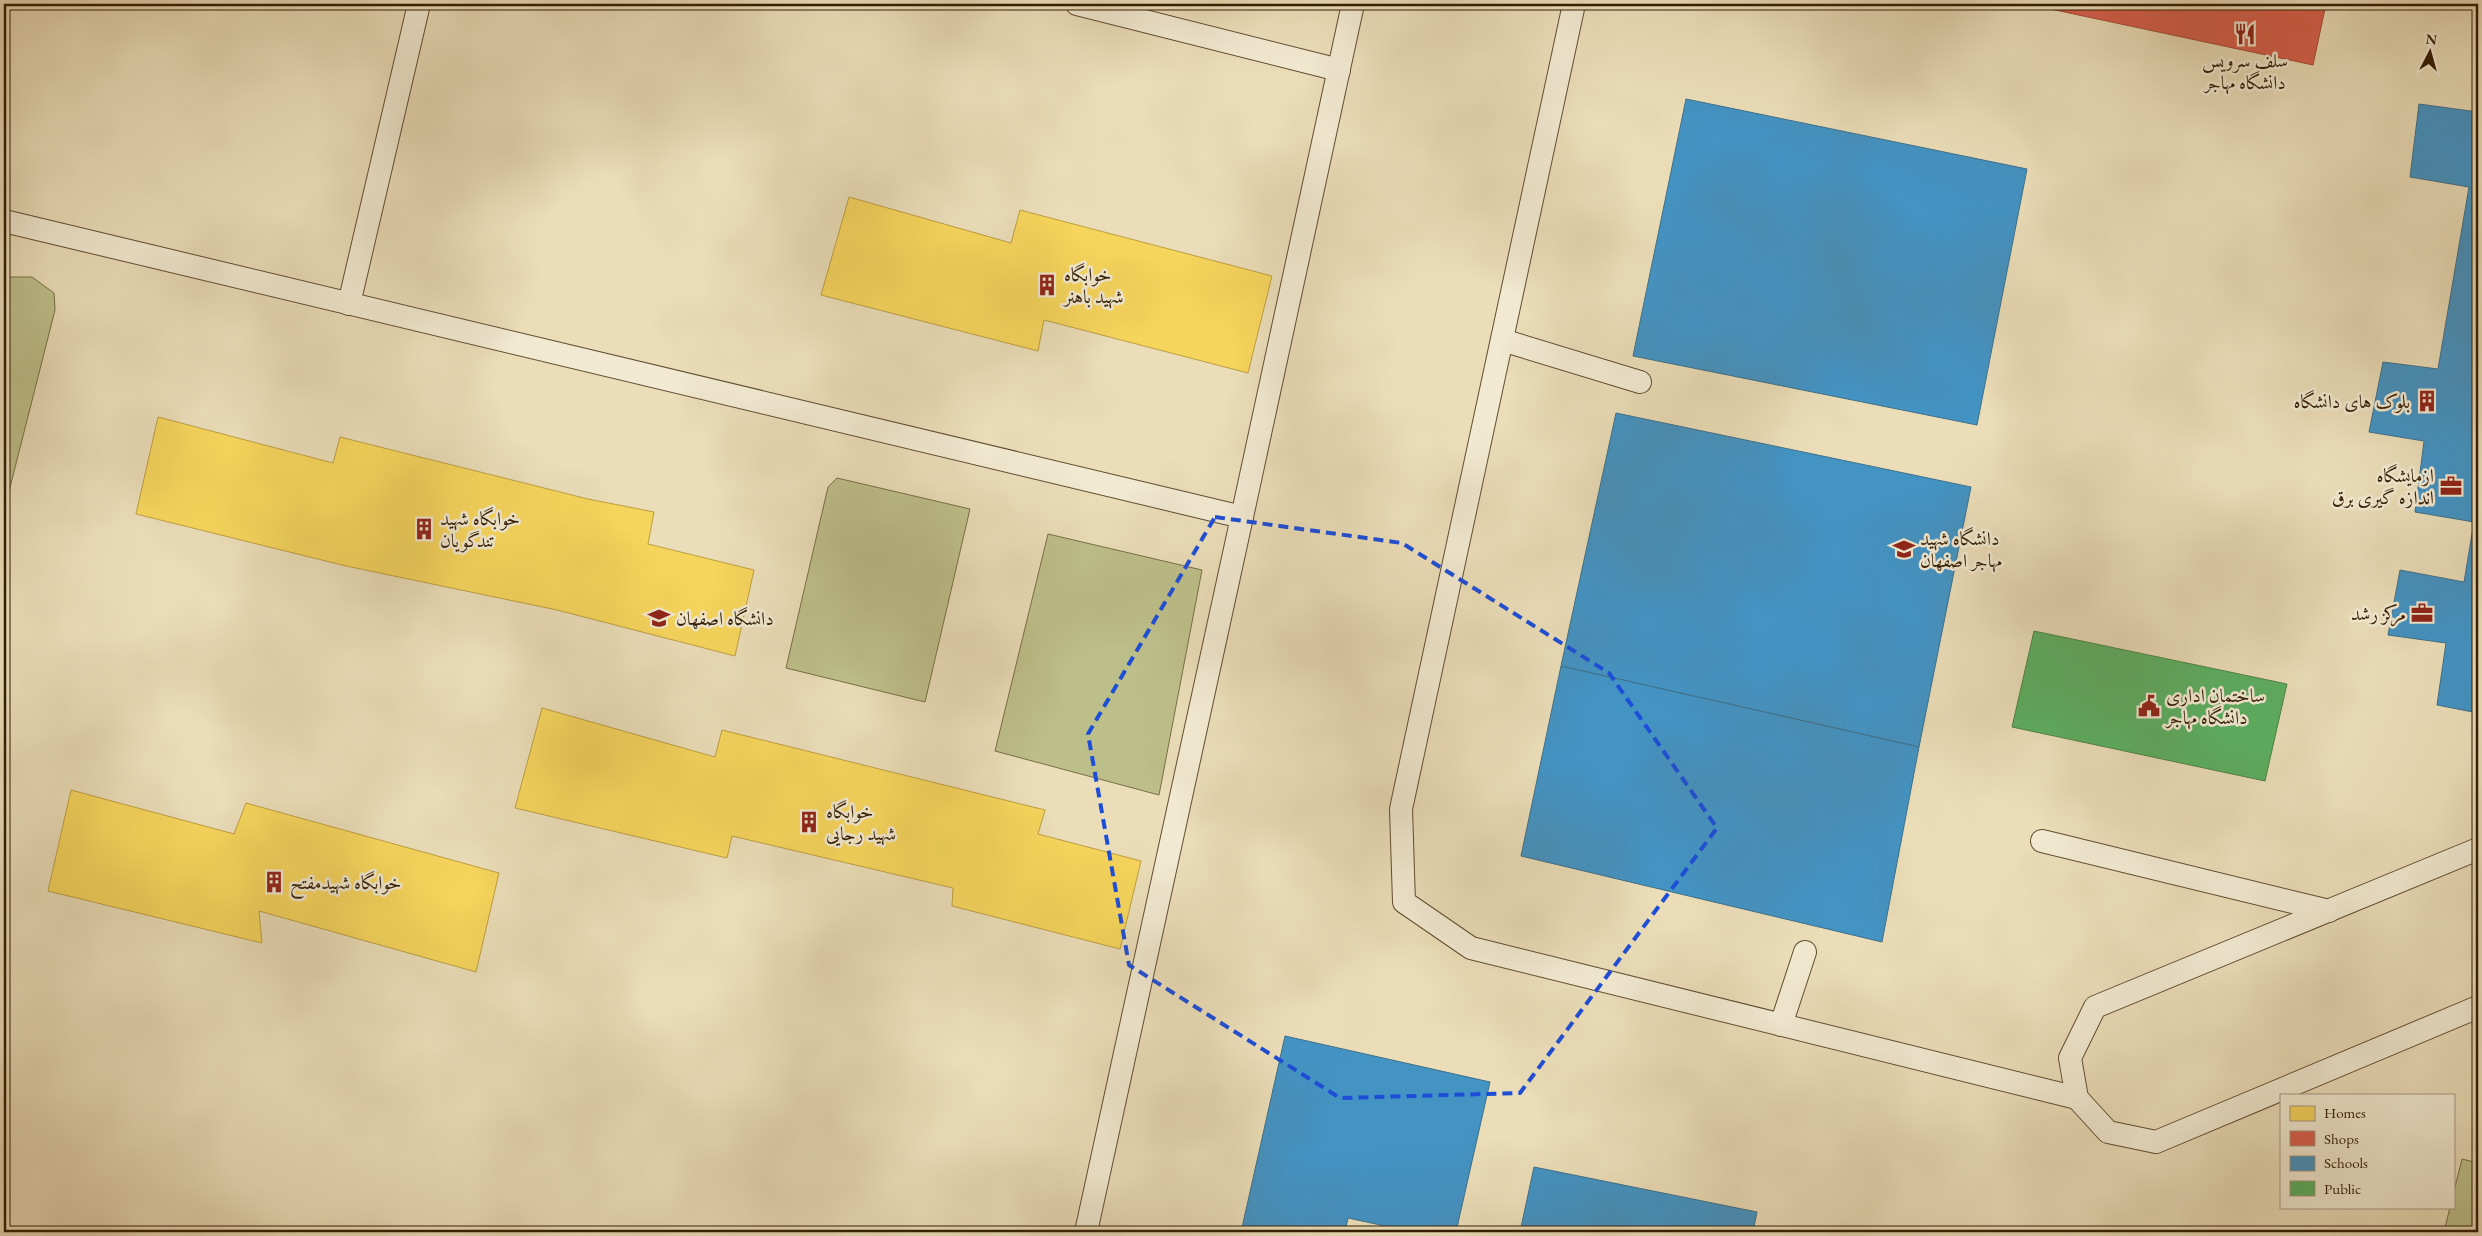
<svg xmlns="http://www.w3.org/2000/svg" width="2482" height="1236" viewBox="0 0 2482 1236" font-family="'EB Garamond',Amiri,serif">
  <rect width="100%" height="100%" fill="#eaddb8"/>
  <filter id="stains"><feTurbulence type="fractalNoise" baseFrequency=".004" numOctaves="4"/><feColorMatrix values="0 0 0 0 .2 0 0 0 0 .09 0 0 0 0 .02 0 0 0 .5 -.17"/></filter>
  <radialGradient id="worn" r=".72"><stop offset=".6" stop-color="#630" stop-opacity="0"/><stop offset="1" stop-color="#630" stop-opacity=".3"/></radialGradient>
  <g fill="#bdbf8a" stroke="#786e47">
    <polygon points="9,277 32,277 54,293 55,310 4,511 4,281"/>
    <polygon points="837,478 970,509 925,702 786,668 828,487"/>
    <polygon points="1048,534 1202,570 1159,795 995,751"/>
    <polygon points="2462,1159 2478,1163 2478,1232 2444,1232 2450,1207 2453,1207 2453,1195"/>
  </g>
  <g fill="#f6d55c" stroke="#bc9e42">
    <polygon points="849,197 1011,243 1020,210 1272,276 1248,373 1044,320 1038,351 821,295"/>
    <polygon points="158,417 333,463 340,437 588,499 654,512 648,544 754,570 735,656 557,610 346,566 136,514"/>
    <polygon points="542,708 715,757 722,730 1045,810 1038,834 1141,861 1120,949 952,906 953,888 732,836 727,858 515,808"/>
    <polygon points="71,790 234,834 246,803 499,873 476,972 259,911 262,943 48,891"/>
  </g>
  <polygon fill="#d6604d" stroke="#a54c37" points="2027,4 2326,4 2313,65"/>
  <g fill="#4393c3" stroke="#3e708a">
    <polygon points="1686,99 2027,169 1977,425 1633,356"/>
    <polygon points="2419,104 2478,112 2478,713 2437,705 2446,643 2388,635 2400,570 2464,582 2474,522 2415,512 2424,441 2369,432 2383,362 2438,369 2469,187 2410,177"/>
    <polygon points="1616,413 1971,487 1919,747 1561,666"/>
    <polygon points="1561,666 1919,747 1882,942 1521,856"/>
    <polygon points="1285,1036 1490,1082 1456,1232 1413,1232 1348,1218 1345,1232 1241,1232"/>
    <polygon points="1534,1167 1757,1212 1753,1232 1520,1232"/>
  </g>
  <polygon fill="#5aae61" stroke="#4e8245" points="2034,631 2287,684 2265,781 2012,727"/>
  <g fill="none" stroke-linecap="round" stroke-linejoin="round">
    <g stroke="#614d31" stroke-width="24">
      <g id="service">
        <polyline points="1077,4 1339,70"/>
        <polyline points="1574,4 1401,809 1404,902 1471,948 2077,1098"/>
        <polyline points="4,221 1242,517 1086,1232"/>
        <polyline points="349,304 419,4"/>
        <polyline points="1502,340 1640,382"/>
        <polyline points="1242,517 1353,4"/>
        <polyline points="2042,841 2329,911"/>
        <polyline points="2478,849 2095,1007 2070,1058 2077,1098 2108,1132 2156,1142 2478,1007"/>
        <polyline points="1781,1025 1805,952"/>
      </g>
    </g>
    <use href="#service" stroke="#f1e9d1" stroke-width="22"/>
  </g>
  <path fill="none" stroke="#1d4ed8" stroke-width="4" stroke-dasharray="10 6" stroke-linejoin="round" d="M1215,517L1402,543L1609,673L1717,828L1520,1093L1340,1098L1129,965L1088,734Z"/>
  <defs>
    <g id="restaurant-bare" transform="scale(1.725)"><path d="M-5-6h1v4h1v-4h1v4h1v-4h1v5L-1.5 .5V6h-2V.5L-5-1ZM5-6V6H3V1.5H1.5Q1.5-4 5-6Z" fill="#8f2418" stroke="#f1e9d1" stroke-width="2.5" paint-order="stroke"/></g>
    <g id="building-bare" transform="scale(1.725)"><path d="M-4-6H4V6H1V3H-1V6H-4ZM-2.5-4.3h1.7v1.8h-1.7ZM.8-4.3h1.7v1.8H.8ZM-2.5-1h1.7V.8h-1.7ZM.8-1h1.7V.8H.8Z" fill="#8f2418" stroke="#f1e9d1" stroke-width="2.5" paint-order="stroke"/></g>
    <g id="office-bare" transform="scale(1.725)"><path d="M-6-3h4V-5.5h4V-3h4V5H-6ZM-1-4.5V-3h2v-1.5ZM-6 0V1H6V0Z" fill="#8f2418" stroke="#f1e9d1" stroke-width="2.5" paint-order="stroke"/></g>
    <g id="university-bare" transform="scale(1.725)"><path d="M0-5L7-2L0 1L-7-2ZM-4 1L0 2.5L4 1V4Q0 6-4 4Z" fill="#8f2418" stroke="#f1e9d1" stroke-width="2.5" paint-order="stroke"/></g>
    <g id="civic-bare" transform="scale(1.725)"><path d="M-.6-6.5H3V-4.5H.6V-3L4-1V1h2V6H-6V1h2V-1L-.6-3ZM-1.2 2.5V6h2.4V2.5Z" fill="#8f2418" stroke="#f1e9d1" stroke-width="2.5" paint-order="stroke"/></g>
  </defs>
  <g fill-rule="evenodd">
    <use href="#restaurant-bare" x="2245" y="34"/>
    <use href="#building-bare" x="1047" y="285"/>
    <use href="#building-bare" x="2427" y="401"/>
    <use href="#office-bare" x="2451" y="486"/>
    <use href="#building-bare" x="424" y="529"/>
    <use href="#university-bare" x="1904" y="549"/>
    <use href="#office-bare" x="2422" y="613"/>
    <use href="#university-bare" x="659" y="618"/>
    <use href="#civic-bare" x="2149" y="706"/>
    <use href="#building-bare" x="809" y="822"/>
    <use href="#building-bare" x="274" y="882"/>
  </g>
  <g text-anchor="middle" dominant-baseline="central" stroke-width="5" stroke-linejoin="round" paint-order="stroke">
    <g font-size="19" fill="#331d04" stroke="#f1e9d1" text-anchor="start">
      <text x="2245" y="60" text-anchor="middle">سلف سرویس<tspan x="2245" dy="22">دانشگاه مهاجر</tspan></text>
      <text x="1064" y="274">خوابگاه<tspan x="1064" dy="22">شهید باهنر</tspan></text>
      <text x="2410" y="401" text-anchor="end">بلوک های دانشگاه</text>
      <text x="2434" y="475" text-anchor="end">ازمایشگاه<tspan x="2434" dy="22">اندازه گیری برق</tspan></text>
      <text x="440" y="518">خوابگاه شهید<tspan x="440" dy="22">تندگویان</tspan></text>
      <text x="1920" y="538">دانشگاه شهید<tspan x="1920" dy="22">مهاجر اصفهان</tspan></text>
      <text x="2406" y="613" text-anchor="end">مرکز رشد</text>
      <text x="676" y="618">دانشگاه اصفهان</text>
      <text x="2166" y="695">ساختمان اداری<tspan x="2166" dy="22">دانشگاه مهاجر</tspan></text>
      <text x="826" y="811">خوابگاه<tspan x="826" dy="22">شهید رجایی</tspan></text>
      <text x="290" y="882">خوابگاه شهیدمفتح</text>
    </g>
  </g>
  <rect width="2482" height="1236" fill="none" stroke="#eaddb8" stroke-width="20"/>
  <rect x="5" y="5" width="2472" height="1226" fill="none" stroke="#331d04" stroke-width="2.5"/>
  <rect x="10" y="10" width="2462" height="1216" fill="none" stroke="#331d04"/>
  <rect x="2280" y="1094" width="175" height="115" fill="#f1e9d1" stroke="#a5977f"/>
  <rect x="2290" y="1106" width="25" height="15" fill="#f6d55c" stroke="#a5977f"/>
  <text x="2324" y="1118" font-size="15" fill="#331d04">Homes</text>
  <rect x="2290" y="1131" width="25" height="15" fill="#d6604d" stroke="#a5977f"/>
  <text x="2324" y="1144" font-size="15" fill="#331d04">Shops</text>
  <rect x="2290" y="1156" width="25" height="15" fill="#4393c3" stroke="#a5977f"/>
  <text x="2324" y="1168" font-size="15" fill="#331d04">Schools</text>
  <rect x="2290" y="1181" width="25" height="15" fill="#5aae61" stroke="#a5977f"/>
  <text x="2324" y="1194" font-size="15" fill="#331d04">Public</text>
  <g transform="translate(2430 52) rotate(6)" stroke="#f1e9d1" stroke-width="4" paint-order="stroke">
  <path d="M0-4L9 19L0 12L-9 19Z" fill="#331d04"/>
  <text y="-8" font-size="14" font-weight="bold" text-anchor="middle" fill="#331d04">N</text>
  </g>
  <rect width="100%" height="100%" filter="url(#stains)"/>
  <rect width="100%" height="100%" fill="url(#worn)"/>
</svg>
